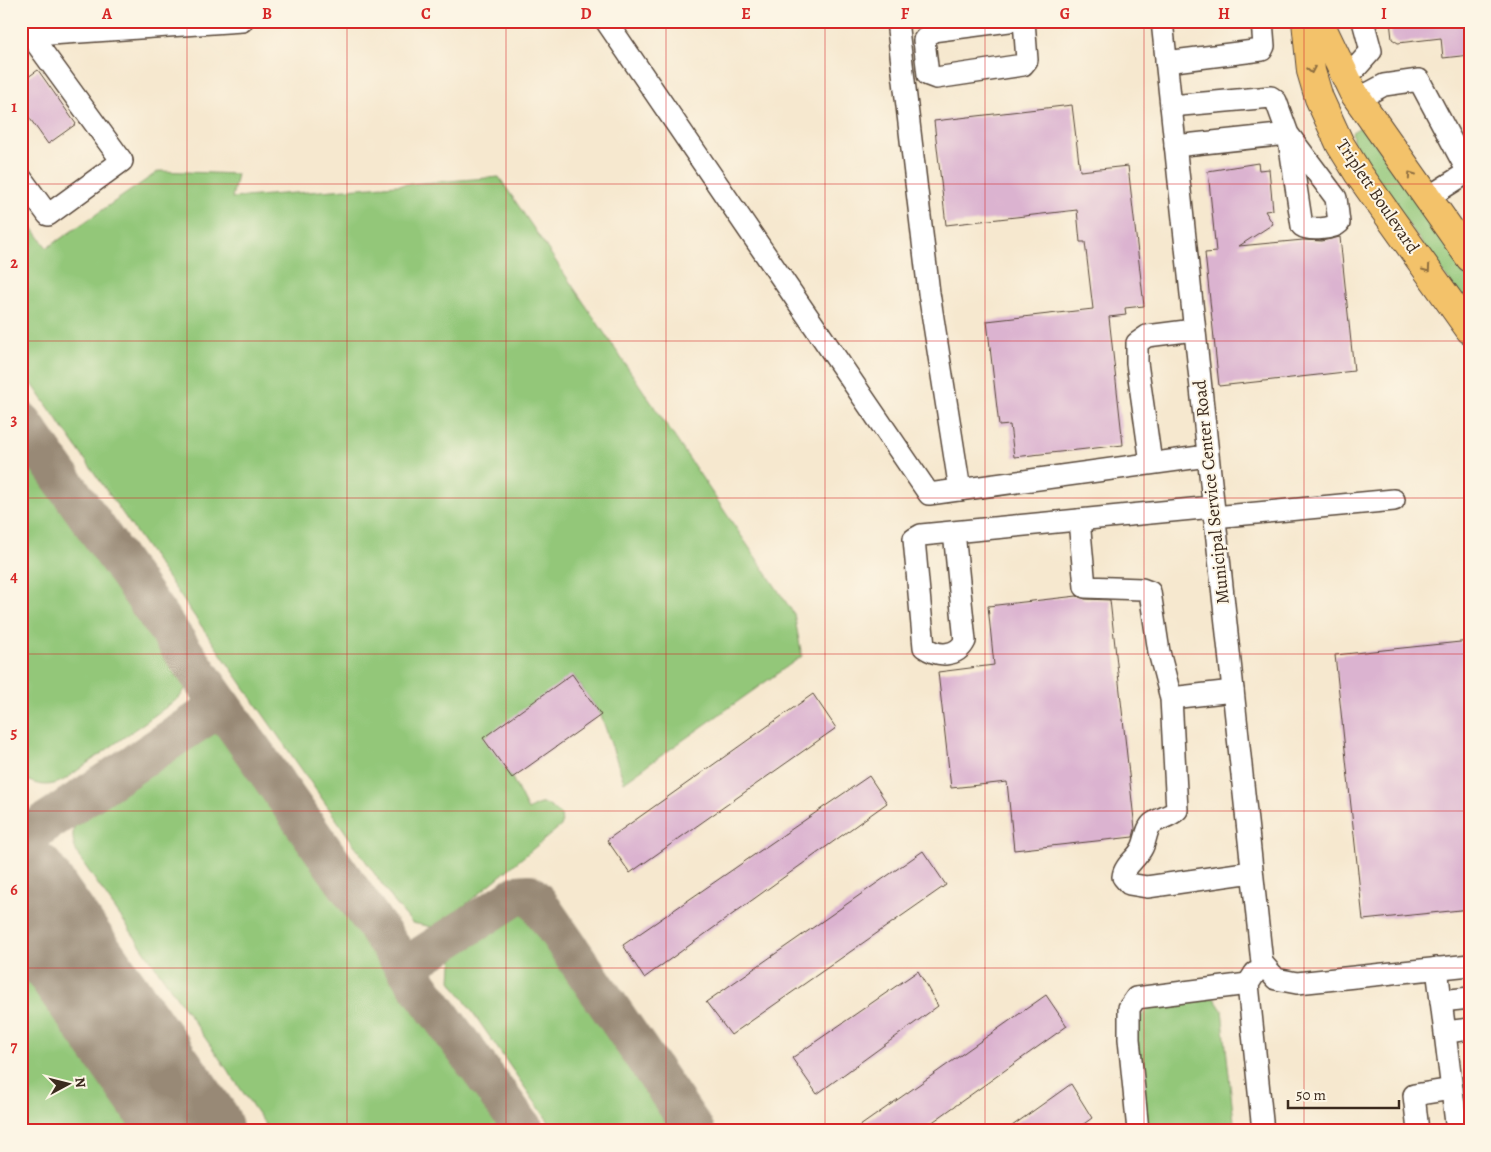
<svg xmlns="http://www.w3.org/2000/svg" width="1491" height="1152" viewBox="0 0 1491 1152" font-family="Alegreya,serif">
  <rect width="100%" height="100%" fill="#fcf5e5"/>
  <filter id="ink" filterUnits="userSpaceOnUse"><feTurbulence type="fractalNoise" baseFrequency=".02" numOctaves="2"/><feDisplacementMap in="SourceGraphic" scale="10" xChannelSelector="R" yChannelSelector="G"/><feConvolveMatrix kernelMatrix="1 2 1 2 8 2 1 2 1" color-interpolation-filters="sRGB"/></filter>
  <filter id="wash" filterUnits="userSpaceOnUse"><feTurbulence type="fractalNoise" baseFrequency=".0096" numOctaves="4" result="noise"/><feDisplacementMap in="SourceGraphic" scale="20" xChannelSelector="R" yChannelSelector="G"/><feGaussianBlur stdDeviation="1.12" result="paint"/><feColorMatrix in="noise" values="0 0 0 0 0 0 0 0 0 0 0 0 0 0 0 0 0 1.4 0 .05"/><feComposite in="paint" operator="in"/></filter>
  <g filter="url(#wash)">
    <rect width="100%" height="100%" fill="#f6e8cf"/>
    <g fill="#93c779" stroke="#67784c">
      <polygon points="1362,126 1470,272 1470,310 1383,189 1353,141 1352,132"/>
      <path d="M159,171L237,174L232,198L499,177L794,614L802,656L624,782L601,715L573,675L484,738L512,778L528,810C545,799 546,804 561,815L562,825L437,928L412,923L395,903L21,368V212L47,248Z"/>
      <path d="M21,426L183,658C192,672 190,685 179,698L64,780C49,788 35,786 21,776Z"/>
      <path d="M219,727L234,734L241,741L515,1131H270L79,857C71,842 70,827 82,814L195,734L203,730Z"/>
      <polygon points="508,909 529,911 545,927 687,1131 555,1131 451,981 452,964 458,946"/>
      <polygon points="21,957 143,1131 21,1131"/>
      <polygon points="1214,998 1222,1010 1235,1131 1144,1131 1134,1034 1141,1016 1150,1007"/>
    </g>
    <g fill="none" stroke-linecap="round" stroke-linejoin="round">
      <g stroke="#988976" stroke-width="40">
        <polyline points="21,421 405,967 525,1131"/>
        <polyline points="21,839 221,706"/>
        <polyline points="405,967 517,895 529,894 538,903 695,1131"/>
      </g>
      <polyline stroke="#988976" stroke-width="100" points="21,886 193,1131"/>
    </g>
    <g id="blocks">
      <g fill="#dbb3d0">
        <polygon points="1390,21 1470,21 1470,55 1443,58 1441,38 1398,43 1392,39"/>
        <polygon points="38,70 76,124 48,144 21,106 21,82"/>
        <polygon points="1072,105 1080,171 1128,166 1144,306 1125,308 1126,315 1109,317 1123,445 1014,457 1010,425 999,426 987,321 1093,309 1085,242 1080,242 1077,210 946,225 934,121"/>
        <polygon points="1258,163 1259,170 1269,169 1273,210 1265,211 1273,224 1239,246 1303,240 1322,241 1340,237 1354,371 1219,386 1205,253 1216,252 1208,171"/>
        <polygon points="1077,596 1085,599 1110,600 1135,829 1133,837 1014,850 1007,782 951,788 938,672 994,665 988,606"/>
        <polygon points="1470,641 1470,909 1363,920 1335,655"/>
        <polygon points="572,674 601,715 512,778 483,738"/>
        <polygon points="813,694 836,728 630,873 607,840"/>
        <polygon points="869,776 887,803 644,978 623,945"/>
        <polygon points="923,851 946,885 731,1035 706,1002"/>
        <polygon points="918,971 938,1006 817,1094 792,1058"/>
        <polygon points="1046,995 1067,1026 920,1131 853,1131"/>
        <polygon points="1071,1084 1092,1118 1074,1131 1005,1131"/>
      </g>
    </g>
  </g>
  <g filter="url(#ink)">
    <use href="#blocks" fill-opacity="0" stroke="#574639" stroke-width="1"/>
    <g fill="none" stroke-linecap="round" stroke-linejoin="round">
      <g stroke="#574639" stroke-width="24">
        <g id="minor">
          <polyline points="606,21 929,494 1207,456"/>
          <polyline points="897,21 929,293 960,490"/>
          <polyline points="1009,21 932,31 924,40 928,75 936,78 1023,65 1027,60 1024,21"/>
          <polyline points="1162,21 1262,963 1276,979 1297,983 1470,965"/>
          <polyline points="21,36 242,21"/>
          <polyline points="1166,62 1262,50 1264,46 1262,21"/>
          <polyline points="1346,79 1371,51 1363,21"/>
          <polyline points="1358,99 1384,85 1419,80 1468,172 1427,198"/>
          <path d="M1171,106L1271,97L1276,101L1288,134L1336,198L1339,223C1333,229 1309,231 1302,226L1288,134L1175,146"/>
          <polyline points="21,178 48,215 122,161 31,36"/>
          <polyline points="1151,463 1137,363 1137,343 1147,336 1194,330"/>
          <polyline points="1214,517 1394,500"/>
          <path d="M1079,520L1085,587L1142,589L1150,592L1159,652L1171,698L1177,810C1168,818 1161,817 1153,823C1146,828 1146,841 1142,848C1137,859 1124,865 1123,877L1129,884L1147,887L1252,872"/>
          <path d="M954,532L965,641C957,657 938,657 924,647L914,539L921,535L1213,507"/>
          <polyline points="1171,698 1233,691"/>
          <polyline points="1437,968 1457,1131"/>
          <polyline points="1255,973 1248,984 1263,1131"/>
          <polyline points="1441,1001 1470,998"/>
          <polyline points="1446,1032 1470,1029"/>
          <polyline points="1138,1131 1129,1039 1129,1008 1136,998 1248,984"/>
          <polyline points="1418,1131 1414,1095 1452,1089"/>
        </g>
      </g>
      <g stroke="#574639" stroke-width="30">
        <g id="major">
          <polyline points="1306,21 1311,71 1319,98 1340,144 1358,173 1470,330"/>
          <polyline points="1319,21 1353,92 1470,258"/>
        </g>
      </g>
      <use href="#minor" stroke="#fff" stroke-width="21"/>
      <use href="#major" stroke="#f3c26a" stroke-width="28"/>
    </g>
    <defs><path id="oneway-chevron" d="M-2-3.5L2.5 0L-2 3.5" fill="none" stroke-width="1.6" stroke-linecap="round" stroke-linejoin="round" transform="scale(1.25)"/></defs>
    <g stroke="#8e6e40">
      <use href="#oneway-chevron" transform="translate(1311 70) rotate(79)"/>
      <use href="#oneway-chevron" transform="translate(1411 175) rotate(-125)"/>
      <use href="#oneway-chevron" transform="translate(1427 269) rotate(55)"/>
    </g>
  </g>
  <path fill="none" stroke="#d62828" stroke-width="1" stroke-opacity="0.55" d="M187,21V1131M347,21V1131M506,21V1131M666,21V1131M825,21V1131M985,21V1131M1144,21V1131M1304,21V1131M21,184H1470M21,341H1470M21,498H1470M21,654H1470M21,811H1470M21,968H1470"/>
  <g text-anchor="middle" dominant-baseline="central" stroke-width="4" stroke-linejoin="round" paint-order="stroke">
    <g font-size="18" fill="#3b2a1e" stroke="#fcf5e5">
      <text transform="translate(1378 196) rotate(56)">Triplett Boulevard</text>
      <text transform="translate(1211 492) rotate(-96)">Municipal Service Center Road</text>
    </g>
  </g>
  <rect width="1491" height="1152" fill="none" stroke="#fcf5e5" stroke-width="55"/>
  <g transform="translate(68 1084) rotate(83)" stroke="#fcf5e5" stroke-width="4" paint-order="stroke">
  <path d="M0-4L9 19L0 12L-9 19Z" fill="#3b2a1e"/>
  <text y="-8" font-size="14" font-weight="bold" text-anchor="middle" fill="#3b2a1e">N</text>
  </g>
  <path d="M1288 1100v8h111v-8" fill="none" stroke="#3b2a1e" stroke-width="2.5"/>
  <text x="1296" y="1100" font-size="15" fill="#3b2a1e" stroke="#fcf5e5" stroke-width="4" paint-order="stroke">50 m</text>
  <rect x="28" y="28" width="1436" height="1096" fill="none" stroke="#d62828" stroke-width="2"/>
  <g font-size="16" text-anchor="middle" font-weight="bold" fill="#d62828">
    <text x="107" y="19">A</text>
    <text x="267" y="19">B</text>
    <text x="426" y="19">C</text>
    <text x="586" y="19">D</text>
    <text x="746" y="19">E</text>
    <text x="905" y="19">F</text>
    <text x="1065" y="19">G</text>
    <text x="1224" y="19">H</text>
    <text x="1384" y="19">I</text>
    <text x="14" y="112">1</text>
    <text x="14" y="268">2</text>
    <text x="14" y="425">3</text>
    <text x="14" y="582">4</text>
    <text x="14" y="738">5</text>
    <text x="14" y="895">6</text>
    <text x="14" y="1052">7</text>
  </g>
</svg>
